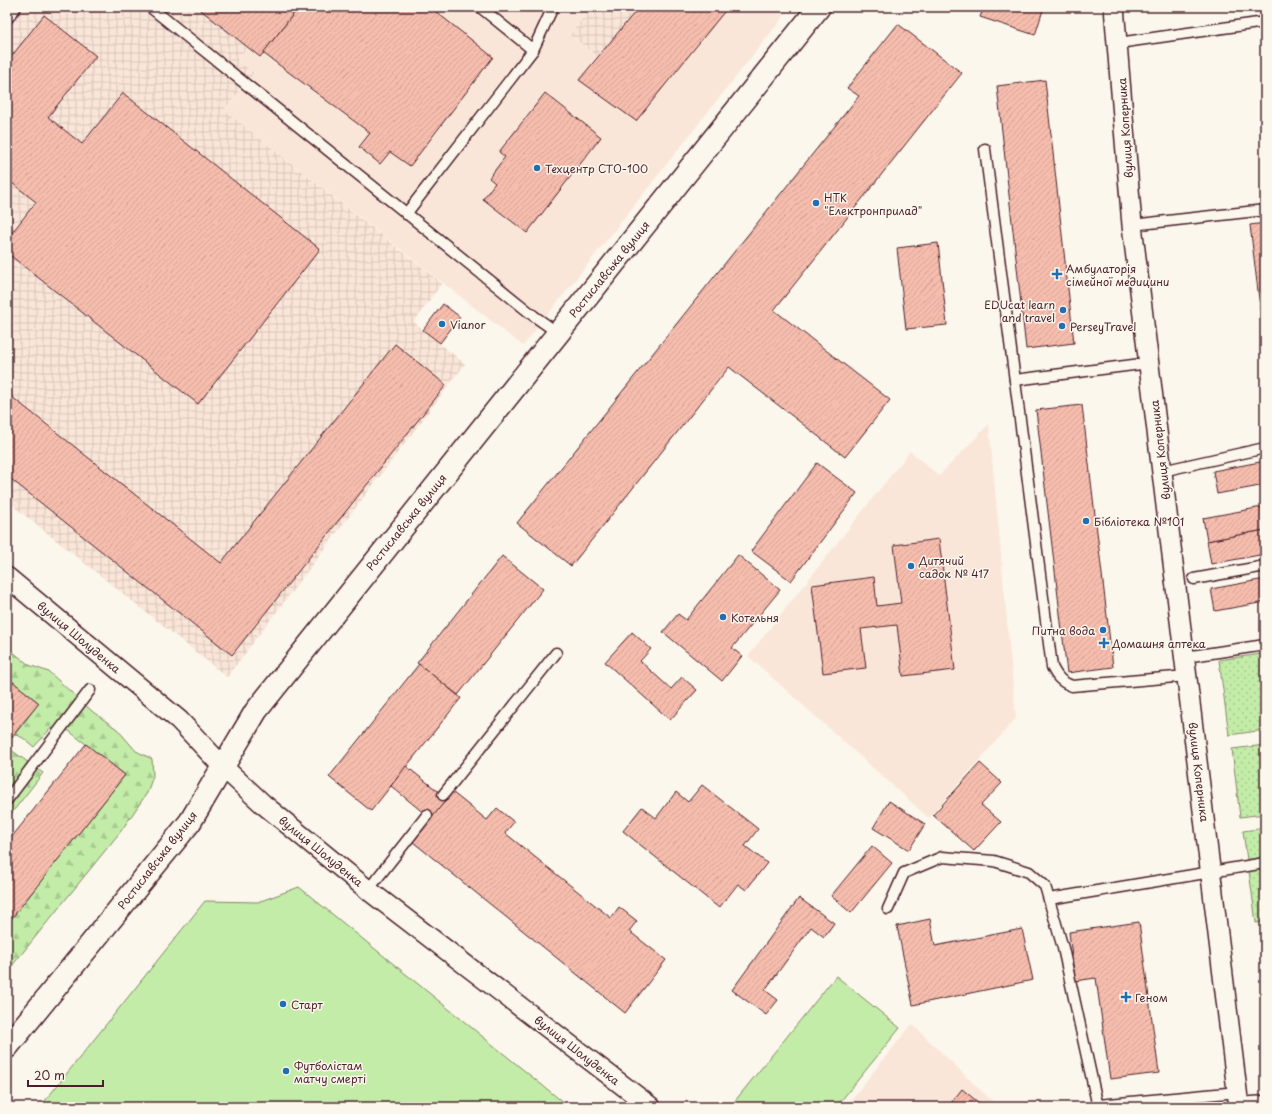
<svg xmlns="http://www.w3.org/2000/svg" width="1272" height="1114" viewBox="0 0 1272 1114" font-family="'Playpen Sans',sans-serif">
  <defs>
    <pattern id="industrial-grid" width="8" height="8" patternUnits="userSpaceOnUse"><rect width="8" height="8" fill="#fae6d9"/><path d="M0 4h8M4 0v8" fill="none" stroke="#d8c5ba"/></pattern>
    <pattern id="grass-dots" width="8" height="8" patternUnits="userSpaceOnUse"><rect width="8" height="8" fill="#c2eca7"/><path d="M2 2h.1M6 6h.1" fill="none" stroke="#a8ca90" stroke-width="1.8" stroke-linecap="round"/></pattern>
    <pattern id="forest-firs" width="22" height="20" patternUnits="userSpaceOnUse"><rect width="22" height="20" fill="#c2eca7"/><path d="M5 1l3.5 6h-7zM16 11l3.5 6h-7z" fill="#a8ca90"/></pattern>
    <pattern id="building-hatch" width="6" height="6" patternUnits="userSpaceOnUse"><rect width="6" height="6" fill="#f6bdad"/><path d="M-1 1l2-2M0 6l6-6M5 7l2-2" fill="none" stroke="#d4a295"/></pattern>
  </defs>
  <rect width="100%" height="100%" fill="#fbf7ec"/>
  <filter id="ink" filterUnits="userSpaceOnUse"><feTurbulence type="fractalNoise" baseFrequency=".025" numOctaves="2"/><feDisplacementMap in="SourceGraphic" scale="8" xChannelSelector="R" yChannelSelector="G"/><feConvolveMatrix kernelMatrix="1 2 1 2 8 2 1 2 1" color-interpolation-filters="sRGB"/></filter>
  <g filter="url(#ink)">
    <g fill="#fae6d9">
      <polygon points="280,7 591,7 570,35 598,57 639,7 791,7 523,346 224,110 254,73 237,60"/>
      <polygon points="989,424 1016,718 929,818 748,656 910,451 939,476"/>
      <polygon points="912,1024 998,1107 845,1107"/>
    </g>
    <g fill="url(#industrial-grid)">
      <polygon points="7,7 280,7 237,60 254,73 224,110 442,283 414,322 465,364 227,677 7,501"/>
      <polygon points="591,7 639,7 598,57 570,35"/>
    </g>
    <g fill="url(#grass-dots)" stroke="#868669">
      <polygon points="1261,654 1265,687 1265,730 1229,735 1219,660"/>
      <polygon points="1265,745 1265,814 1240,817 1232,749"/>
      <polygon points="1265,828 1265,857 1247,860 1243,831"/>
      <polygon points="1265,869 1265,922 1256,923 1249,871"/>
    </g>
    <g fill="url(#forest-firs)" stroke="#868669">
      <polygon points="7,647 29,665 49,672 93,712 117,729 136,751 152,759 153,776 147,793 121,831 7,972 7,924 125,775 69,731 51,728 34,747 23,738 15,734 39,703 7,677"/>
      <polygon points="7,747 43,773 7,819"/>
    </g>
    <g fill="#c2eca7" stroke="#868669">
      <polygon points="299,887 569,1107 40,1107 205,901 258,902"/>
      <polygon points="836,976 900,1028 836,1107 730,1107"/>
    </g>
    <g fill="url(#building-hatch)" stroke="#4a1f2b">
      <polygon points="197,7 299,7 260,57"/>
      <polygon points="299,7 430,7 493,57 410,166 390,152 380,164 359,147 370,133 263,53"/>
      <polygon points="639,7 728,7 636,121 579,80"/>
      <polygon points="984,7 1044,7 1035,35 980,17"/>
      <polygon points="1260,7 1265,7 1265,15 1262,16"/>
      <polygon points="44,15 96,56 48,117 82,144 123,93 320,249 198,404 7,253 7,239 36,202 7,179 7,62"/>
      <polygon points="898,24 962,73 774,310 890,400 845,457 729,367 571,566 517,523 859,96 847,88"/>
      <polygon points="1045,80 1074,343 1026,349 997,86"/>
      <polygon points="545,93 601,137 527,233 483,199 495,183 489,178 505,157 499,152"/>
      <polygon points="1265,223 1265,349 1250,225"/>
      <polygon points="938,243 947,325 906,329 897,248"/>
      <polygon points="443,304 460,317 440,343 423,330"/>
      <polygon points="395,344 446,385 232,655 7,476 7,393 221,563"/>
      <polygon points="1082,405 1113,667 1067,673 1036,410"/>
      <polygon points="1265,461 1265,485 1217,494 1213,471"/>
      <polygon points="817,463 857,493 791,581 751,551"/>
      <polygon points="1262,507 1265,530 1207,541 1203,518"/>
      <polygon points="1265,530 1265,554 1211,564 1207,541"/>
      <polygon points="939,539 955,670 903,676 897,625 861,629 866,668 823,673 812,585 874,577 877,606 901,603 894,545"/>
      <polygon points="738,555 780,590 732,648 742,656 722,681 663,632 678,614 686,620"/>
      <polygon points="502,556 543,589 458,695 417,663"/>
      <polygon points="1265,579 1265,602 1215,611 1211,589"/>
      <polygon points="632,632 651,649 640,661 671,689 682,677 697,690 670,720 605,662"/>
      <polygon points="419,664 461,698 371,811 329,777"/>
      <polygon points="7,677 39,703 7,743"/>
      <polygon points="86,744 125,775 7,924 7,843"/>
      <polygon points="980,763 1002,783 981,805 1001,822 974,851 933,815"/>
      <polygon points="406,766 448,799 431,819 391,786"/>
      <polygon points="702,785 758,829 745,846 767,863 746,890 738,884 719,908 623,831 642,807 656,818 676,792 688,802"/>
      <polygon points="452,792 487,820 497,808 514,822 505,833 611,918 619,907 637,921 629,931 666,960 625,1013 413,842"/>
      <polygon points="889,801 925,824 909,850 873,828"/>
      <polygon points="872,846 892,863 851,913 831,896"/>
      <polygon points="799,898 834,923 824,937 811,927 765,990 778,1000 766,1015 732,990"/>
      <polygon points="930,919 935,946 1022,929 1033,980 913,1005 897,926"/>
      <polygon points="1139,922 1159,1073 1110,1079 1096,978 1075,981 1069,932"/>
      <polygon points="962,1089 984,1107 948,1107"/>
    </g>
    <g fill="none" stroke-linecap="round" stroke-linejoin="round">
      <g stroke="#4a1f2b" stroke-width="13">
        <g id="lane">
          <polyline points="150,7 534,316 558,333"/>
          <polyline points="480,7 533,50"/>
          <polyline points="7,19 16,7"/>
          <polyline points="1118,43 1265,22"/>
          <path d="M985,149L1052,667C1057,677 1061,682 1072,686L1187,676"/>
          <polyline points="406,214 533,50 553,7"/>
          <polyline points="1132,225 1265,210"/>
          <polyline points="1015,380 1149,363"/>
          <polyline points="1162,471 1265,448"/>
          <polyline points="1194,579 1265,566"/>
          <polyline points="1185,657 1265,645"/>
          <polyline points="443,795 556,653"/>
          <polyline points="7,800 90,690"/>
          <polyline points="368,890 427,815"/>
          <polyline points="1049,899 1265,863"/>
          <polyline points="888,909 904,873 942,857 994,861 1029,872 1045,886 1063,948 1098,1107"/>
          <polyline points="1239,1103 1265,1101"/>
          <polyline points="1098,1105 1238,1092"/>
        </g>
      </g>
      <g stroke="#4a1f2b" stroke-width="22">
        <g id="street">
          <polyline points="1114,7 1132,225 1239,1107"/>
          <polyline points="7,577 179,720 222,766 263,804 368,890 651,1107"/>
        </g>
      </g>
      <g stroke="#4a1f2b" stroke-width="25">
        <polyline id="secondary" points="7,1047 190,822 256,711 819,7"/>
      </g>
      <use href="#lane" stroke="#fbf7ec" stroke-width="10"/>
      <use href="#street" stroke="#fbf7ec" stroke-width="19"/>
      <use href="#secondary" stroke="#fbf7ec" stroke-width="22"/>
    </g>
  </g>
  <g fill="#1f6fb2" stroke="#fbf7ec" stroke-width="1.5">
    <circle cx="537" cy="168" r="4"/>
    <circle cx="816" cy="203" r="4"/>
    <path d="M1055 268h4v4h4v4h-4v4h-4v-4h-4v-4h4z"/>
    <circle cx="1063" cy="310" r="4"/>
    <circle cx="442" cy="324" r="4"/>
    <circle cx="1062" cy="326" r="4"/>
    <circle cx="1086" cy="521" r="4"/>
    <circle cx="911" cy="566" r="4"/>
    <circle cx="723" cy="617" r="4"/>
    <circle cx="1103" cy="630" r="4"/>
    <path d="M1102 637h4v4h4v4h-4v4h-4v-4h-4v-4h4z"/>
    <path d="M1124 991h4v4h4v4h-4v4h-4v-4h-4v-4h4z"/>
    <circle cx="283" cy="1004" r="4"/>
    <circle cx="286" cy="1071" r="4"/>
  </g>
  <g text-anchor="middle" dominant-baseline="central" stroke-width="3" stroke-linejoin="round" paint-order="stroke">
    <g font-size="11" fill="#4a1f2b" stroke="#fbf7ec">
      <text transform="translate(1125 128) rotate(-94)">вулиця Коперника</text>
      <text transform="translate(609 269) rotate(-51)">Ростиславська вулиця</text>
      <text transform="translate(1160 450) rotate(-97)">вулиця Коперника</text>
      <text transform="translate(406 522) rotate(-51)">Ростиславська вулиця</text>
      <text transform="translate(79 637) rotate(40)">вулиця Шолуденка</text>
      <text transform="translate(1199 772) rotate(83)">вулиця Коперника</text>
      <text transform="translate(321 851) rotate(39)">вулиця Шолуденка</text>
      <text transform="translate(157 860) rotate(-52)">Ростиславська вулиця</text>
      <text transform="translate(577 1050) rotate(38)">вулиця Шолуденка</text>
    </g>
    <g font-size="11" fill="#4a1f2b" stroke="#fbf7ec" text-anchor="start">
      <text x="545" y="168">Техцентр СТО-100</text>
      <text x="824" y="197">НТК<tspan x="824" dy="13">"Електронприлад"</tspan></text>
      <text x="1066" y="268">Амбулаторія<tspan x="1066" dy="13">сімейної медицини</tspan></text>
      <text x="1055" y="304" text-anchor="end">EDUcat learn<tspan x="1055" dy="13">and travel</tspan></text>
      <text x="450" y="324">Vianor</text>
      <text x="1070" y="326">PerseyTravel</text>
      <text x="1094" y="521">Бібліотека №101</text>
      <text x="919" y="560">Дитячий<tspan x="919" dy="13">садок № 417</tspan></text>
      <text x="731" y="617">Котельня</text>
      <text x="1095" y="630" text-anchor="end">Питна вода</text>
      <text x="1112" y="643">Домашня аптека</text>
      <text x="1135" y="997">Геном</text>
      <text x="291" y="1004">Старт</text>
      <text x="294" y="1065">Футболістам<tspan x="294" dy="13">матчу смерті</tspan></text>
    </g>
  </g>
  <rect width="1272" height="1114" fill="none" stroke="#fbf7ec" stroke-width="24"/>
  <rect x="12" y="12" width="1248" height="1090" fill="none" stroke="#4a1f2b" stroke-width="1.5" filter="url(#ink)"/>
  <path d="M28 1080v6h75v-6" fill="none" stroke="#4a1f2b" stroke-width="2"/>
  <text x="34" y="1080" font-size="12" fill="#4a1f2b" stroke="#fbf7ec" stroke-width="3" paint-order="stroke">20 m</text>
</svg>
